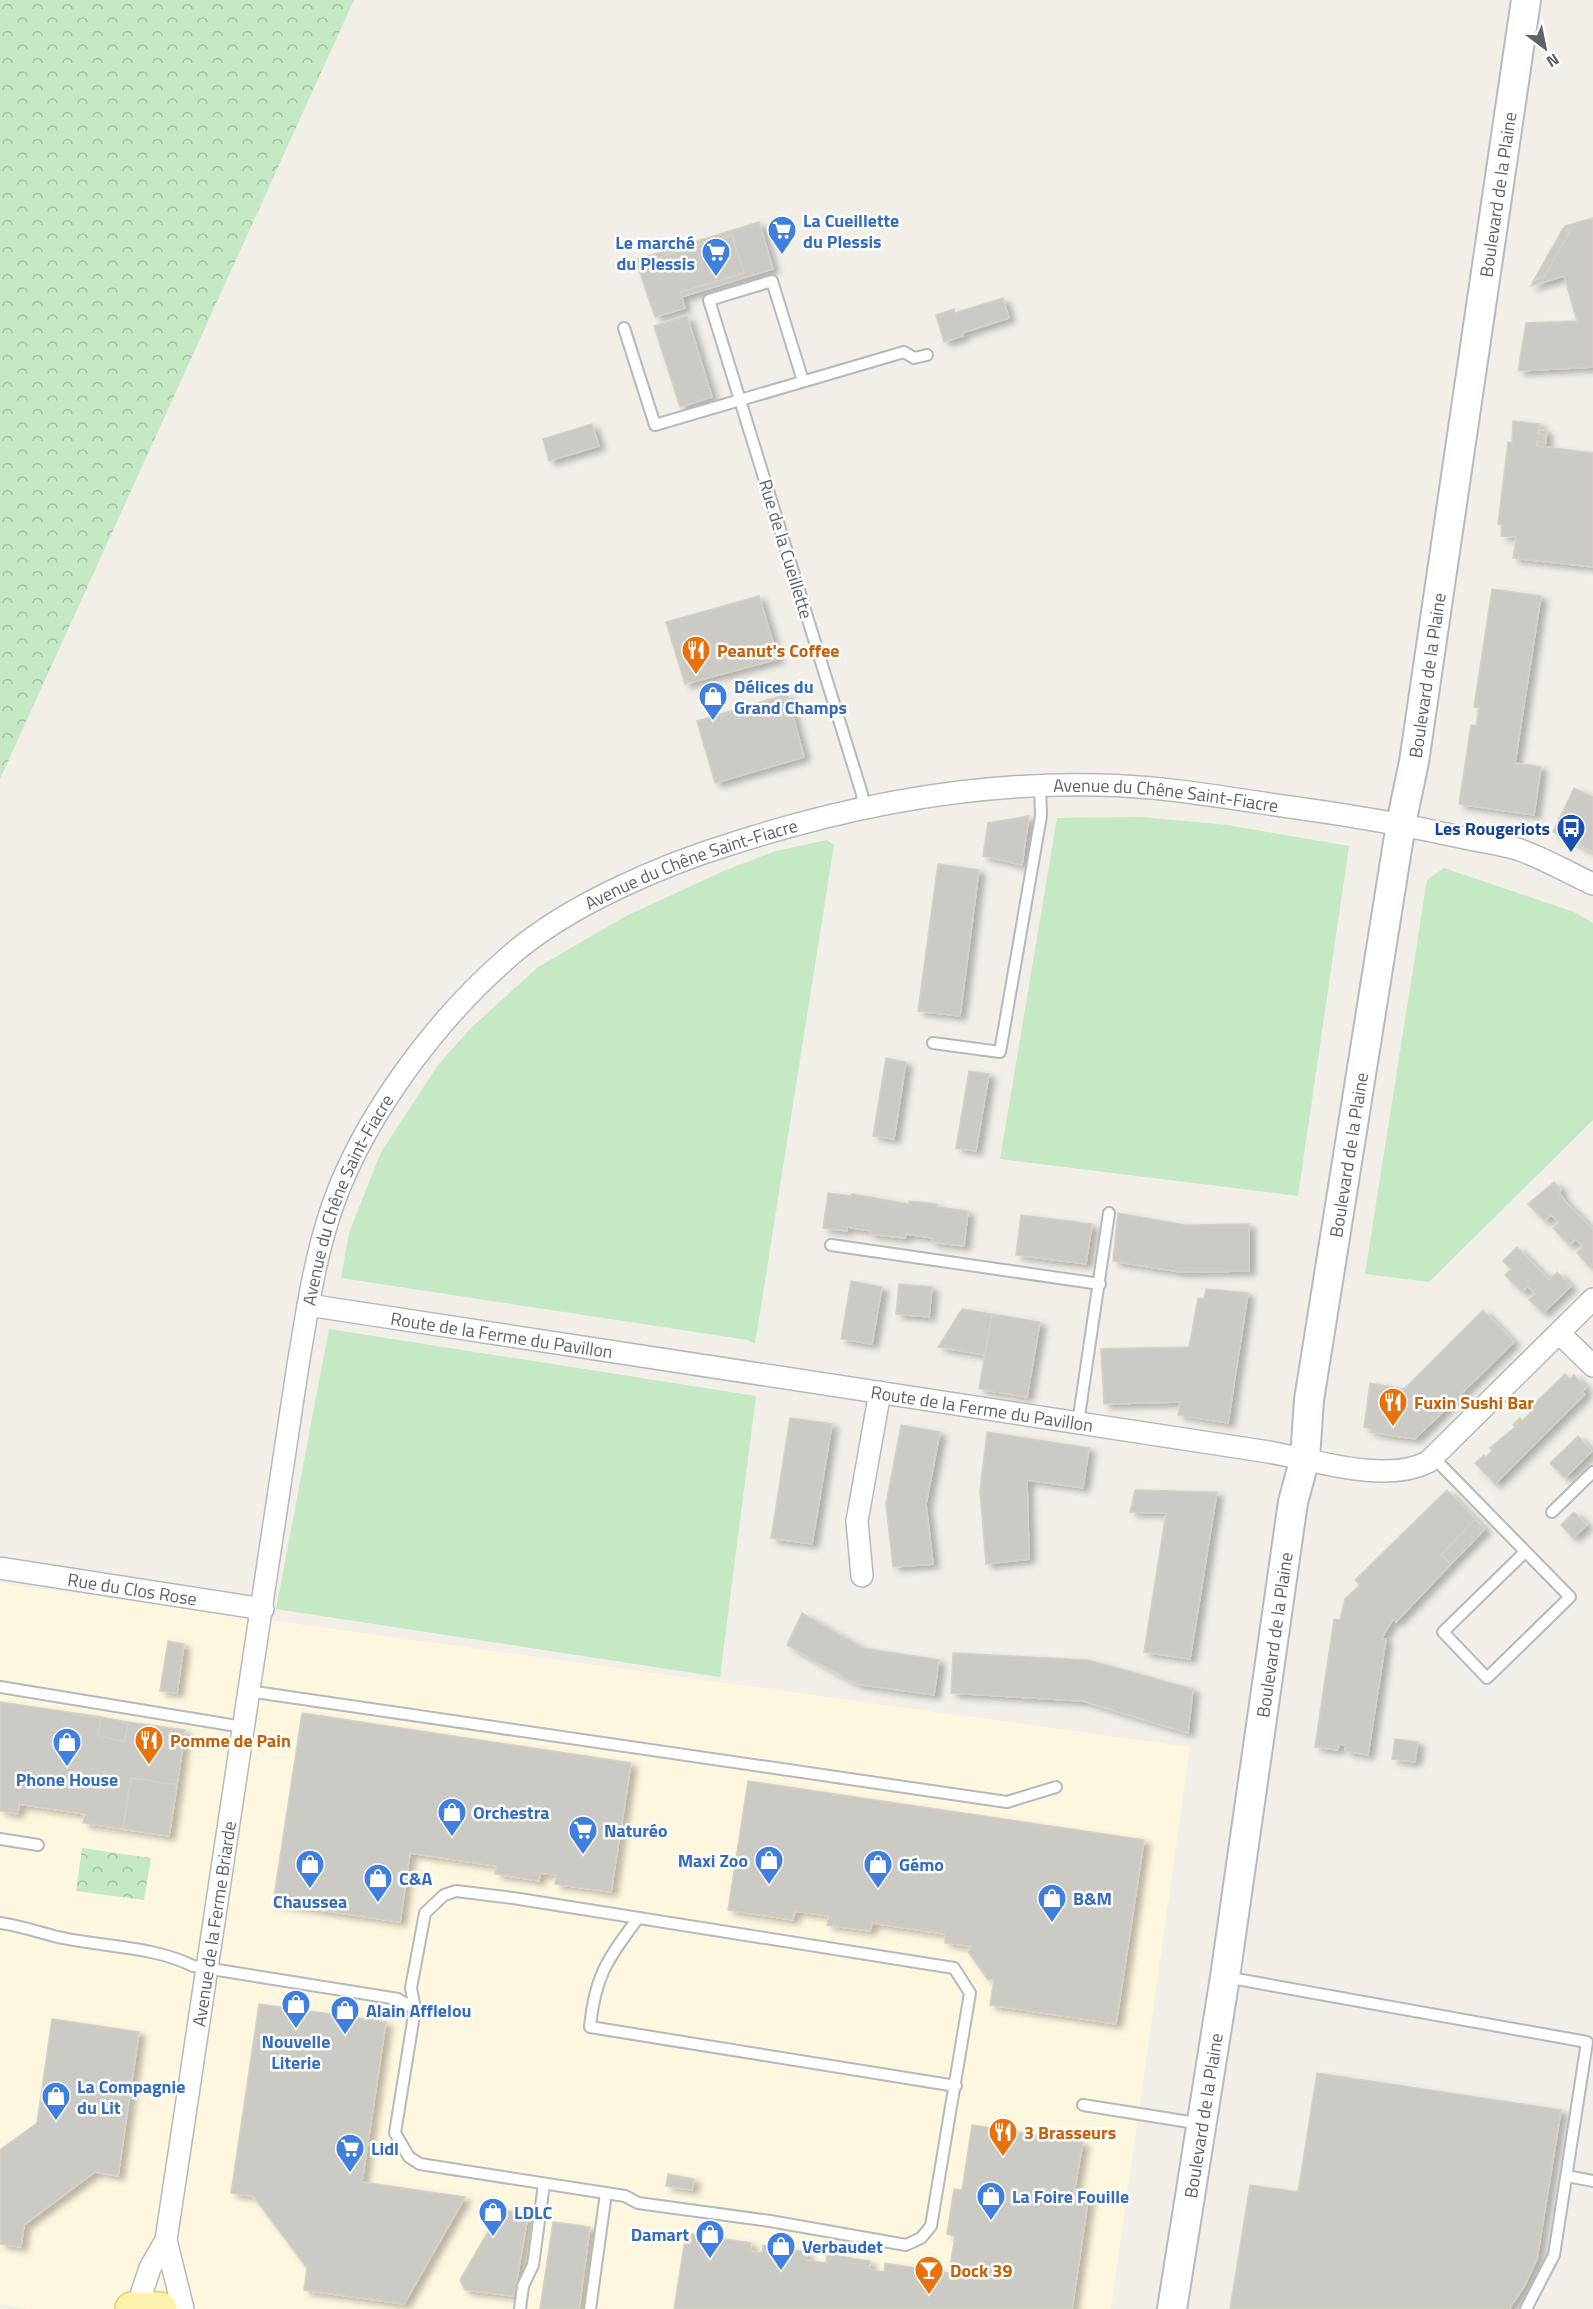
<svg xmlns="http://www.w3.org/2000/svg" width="1593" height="2309" viewBox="0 0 1593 2309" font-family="'Titillium Web',sans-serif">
  <defs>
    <pattern id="forest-crowns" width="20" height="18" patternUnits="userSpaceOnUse" patternTransform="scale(1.5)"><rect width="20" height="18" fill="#c5e8c5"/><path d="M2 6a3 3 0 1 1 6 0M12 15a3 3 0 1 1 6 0" fill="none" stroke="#a3c0a4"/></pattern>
    <filter id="shadow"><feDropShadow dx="6" dy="4" stdDeviation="3" flood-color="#0004"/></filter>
  </defs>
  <rect width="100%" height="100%" fill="#f1efe8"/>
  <polygon fill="#fef7e0" points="0,1583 1190,1747 1111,2309 28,2309 0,2304"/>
  <g fill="#c5e8c5">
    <polygon points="1143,817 1227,825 1349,846 1298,1196 1000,1159 1057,818"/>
    <polygon points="827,840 834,845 755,1344 748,1340 341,1278 349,1233 381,1152 438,1065 471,1028 538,967 628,915 726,870 776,851"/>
    <polygon points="1444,868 1574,912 1593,923 1593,1120 1429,1282 1365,1274 1427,880"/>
    <polygon points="329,1329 756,1396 720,1677 276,1609"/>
  </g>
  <g fill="url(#forest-crowns)">
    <polygon points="0,0 354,0 0,779"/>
    <polygon points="82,1848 151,1858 144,1900 76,1891"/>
  </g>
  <g fill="#cccac5" stroke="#d6d1c6" stroke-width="1.5" filter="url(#shadow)">
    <polygon points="1593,218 1593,367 1518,371 1526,323 1577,321 1564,276 1531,286 1534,280 1544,277 1571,229 1561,232 1565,226"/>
    <polygon points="759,222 773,269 681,297 680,292 744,273 732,235 637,264 635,260"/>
    <polygon points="1571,229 1544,277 1534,280 1561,232"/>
    <polygon points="732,235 744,273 680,292 685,308 655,317 637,264"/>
    <polygon points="1003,298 1009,318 962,333 963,336 944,342 936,315 954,309 955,313"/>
    <polygon points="687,316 712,397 680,407 654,326"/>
    <polygon points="1513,421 1540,424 1538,434 1545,435 1544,442 1537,441 1537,446 1593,453 1593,567 1513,558 1516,537 1501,536 1502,525 1498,524 1508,442 1512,443"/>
    <polygon points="592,424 599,446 549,461 543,439"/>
    <polygon points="1539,430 1547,431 1545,447 1537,446 1537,441 1544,442 1545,435 1538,434"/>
    <polygon points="1492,589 1541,596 1515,763 1541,767 1534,815 1459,804 1471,725 1476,726 1479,708 1474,707"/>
    <polygon points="759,596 778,659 685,684 666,622"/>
    <polygon points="787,694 804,757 715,783 697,721"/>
    <polygon points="1574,788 1593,797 1593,852 1553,832"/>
    <polygon points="1029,816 1022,865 983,856 988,823"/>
    <polygon points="938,864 979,870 960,1016 918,1011"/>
    <polygon points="886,1058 906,1062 894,1139 873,1136"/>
    <polygon points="969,1071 989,1074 976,1151 956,1148"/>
    <polygon points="1554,1182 1561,1189 1559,1192 1565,1201 1593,1229 1593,1264 1590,1267 1577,1253 1583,1247 1576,1239 1569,1245 1553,1228 1559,1223 1551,1215 1545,1221 1528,1204"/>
    <polygon points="828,1193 852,1196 852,1194 909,1204 909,1201 937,1204 937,1207 968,1211 964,1246 932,1242 933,1238 906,1234 905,1238 870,1234 871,1231 847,1227 847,1231 823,1228"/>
    <polygon points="1118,1213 1185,1225 1249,1224 1249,1271 1181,1272 1113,1261"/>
    <polygon points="1021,1215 1092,1224 1086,1264 1016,1255"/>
    <polygon points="1517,1247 1549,1280 1557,1272 1571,1286 1543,1313 1529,1300 1535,1294 1528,1286 1522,1292 1505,1275 1511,1269 1503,1261"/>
    <polygon points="851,1281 882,1287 872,1344 841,1339"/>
    <polygon points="899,1284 932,1287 929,1317 896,1314"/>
    <polygon points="1206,1289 1248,1293 1228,1423 1178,1415 1180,1402 1104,1404 1101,1349 1189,1347 1198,1298 1204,1299"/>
    <polygon points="962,1309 992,1314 985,1355 938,1347"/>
    <polygon points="1483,1310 1514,1342 1415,1439 1371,1432 1371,1429 1364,1427 1370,1383 1404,1389"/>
    <polygon points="992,1314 1040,1322 1027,1397 979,1389"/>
    <polygon points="1565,1374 1570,1379 1574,1375 1586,1387 1582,1392 1585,1394 1495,1484 1475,1463 1484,1455 1486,1457 1492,1451 1490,1448 1515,1427 1513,1425 1520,1418 1522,1421 1531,1412 1528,1410"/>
    <polygon points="790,1418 832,1424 812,1544 771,1538"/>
    <polygon points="901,1425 940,1432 926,1504 933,1564 893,1567 886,1504"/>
    <polygon points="987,1432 1089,1448 1083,1488 1027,1480 1029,1559 986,1564 980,1491"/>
    <polygon points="1578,1436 1592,1451 1565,1478 1550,1463"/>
    <polygon points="1135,1490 1217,1492 1190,1659 1144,1652 1166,1513 1130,1512"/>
    <polygon points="1447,1490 1475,1519 1441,1555 1451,1564 1396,1622 1393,1619 1381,1639 1386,1639 1368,1755 1345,1751 1346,1745 1339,1744 1338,1750 1315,1747 1334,1619 1340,1620 1345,1599 1360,1585 1355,1580"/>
    <polygon points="1574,1512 1587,1525 1573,1538 1561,1525"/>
    <polygon points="1475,1519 1485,1529 1451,1564 1441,1555"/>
    <polygon points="802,1613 863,1648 939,1660 934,1695 856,1684 787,1645"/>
    <polygon points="168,1641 184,1644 177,1693 160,1691"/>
    <polygon points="953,1653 1088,1660 1193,1689 1188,1733 1083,1701 951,1693"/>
    <polygon points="0,1702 101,1717 98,1736 125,1741 128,1722 185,1730 177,1785 131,1778 123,1829 83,1823 85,1814 19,1804 18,1814 0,1811"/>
    <polygon points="302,1713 631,1763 611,1892 555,1884 556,1875 540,1873 539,1881 495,1874 497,1866 410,1853 400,1922 273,1903"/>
    <polygon points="101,1717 128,1722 125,1741 98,1736"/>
    <polygon points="1395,1739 1418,1742 1415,1762 1392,1759"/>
    <polygon points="131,1778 177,1785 169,1836 123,1829"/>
    <polygon points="748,1781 1144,1840 1116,2024 990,2005 994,1979 988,1980 968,1952 971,1946 945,1943 945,1934 872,1923 870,1931 827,1925 829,1916 795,1911 793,1920 728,1910"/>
    <polygon points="259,2004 386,2022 362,2182 465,2197 404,2304 304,2290 307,2268 253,2196 231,2193"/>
    <polygon points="52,2019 139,2032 118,2176 95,2172 24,2225 21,2247 0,2244 0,2150 37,2123"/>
    <polygon points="1317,2073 1561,2110 1537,2259 1525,2285 1509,2309 1230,2309 1250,2185 1298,2192"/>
    <polygon points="972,2125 1083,2142 1074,2192 1089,2194 1072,2309 674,2309 686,2233 751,2243 750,2251 762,2253 763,2245 807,2252 806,2260 826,2263 827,2254 870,2261 869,2269 884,2272 885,2263 949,2273 955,2236 947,2234 954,2189 962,2190"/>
    <polygon points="668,2174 694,2179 692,2190 666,2186"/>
    <polygon points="501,2209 528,2215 514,2296 465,2290 460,2280"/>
    <polygon points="553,2222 590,2227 579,2309 540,2309"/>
  </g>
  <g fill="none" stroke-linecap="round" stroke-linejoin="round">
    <g stroke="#b5b8bc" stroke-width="14">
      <g id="service">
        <polyline points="624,328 655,425 904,352 914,358 927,355"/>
        <polyline points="803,381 772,281 709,300 862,794 863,808"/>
        <polyline points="933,1043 1000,1052 1041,816 1040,786"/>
        <polyline points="831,1245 1100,1284"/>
        <polyline points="1078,1423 1109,1213"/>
        <polyline points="1432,1456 1570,1597 1487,1678 1443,1632 1525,1552"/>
        <polyline points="1552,1512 1593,1472"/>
        <polyline points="0,1687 243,1727"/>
        <polyline points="248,1691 1007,1802 1056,1787"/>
        <polyline points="0,1839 38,1845"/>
        <polygon points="456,1891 513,1898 954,1968 970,1993 931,2226 921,2238 906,2245 770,2221 638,2203 625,2196 420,2164 409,2157 395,2133 415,2009 411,1988 425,1913 444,1895"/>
        <path d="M638,1918C608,1959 595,1975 590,2027L956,2086"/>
        <path d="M0,1923C21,1926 38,1932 58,1937C102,1947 153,1946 193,1966L398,1999L415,2009"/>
        <polyline points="1225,1977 1587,2042 1554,2255 1526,2309"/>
        <polyline points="1083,2105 1202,2124"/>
        <polyline points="1567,2176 1593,2181"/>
        <polyline points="520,2309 523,2286 533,2265 544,2184"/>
        <polyline points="590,2309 606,2193"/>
      </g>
    </g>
    <g stroke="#b5b8bc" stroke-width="24">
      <g id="minor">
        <path id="s1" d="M308,1305L1269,1452C1314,1460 1385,1484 1428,1462L1593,1299"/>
        <polyline points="1559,1333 1593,1366"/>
        <path id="s2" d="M0,1568L263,1609"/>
        <polyline points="862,1576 857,1521 880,1392"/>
        <polyline points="166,2240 183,2309"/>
        <path id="s3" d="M137,2307L150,2268L166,2240L298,1365C306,1318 313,1269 327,1223C356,1125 435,1020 512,954C569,905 662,865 734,843C852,805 974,782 1098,785C1163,786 1227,798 1290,807C1349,815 1407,825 1465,838C1483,842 1502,844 1520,850C1545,859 1569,873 1593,884"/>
      </g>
    </g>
    <g stroke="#b6babf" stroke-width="32">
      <g id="secondary">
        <path id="s4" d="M1172,2309L1225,1977L1293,1502L1305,1458L1309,1400L1401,824L1414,762L1526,0"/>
      </g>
    </g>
    <g stroke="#f2c960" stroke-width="36">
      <polyline id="primary" points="132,2309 160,2309"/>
    </g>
    <use href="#service" stroke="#fff" stroke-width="10"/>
    <use href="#minor" stroke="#fff" stroke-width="21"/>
    <use href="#secondary" stroke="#fff" stroke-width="28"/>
    <use href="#primary" stroke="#fff2af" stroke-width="33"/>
  </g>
  <defs>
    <g id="supermarket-pin" transform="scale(1.5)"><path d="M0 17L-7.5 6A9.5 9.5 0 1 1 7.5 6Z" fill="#3f7fe0" stroke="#fff"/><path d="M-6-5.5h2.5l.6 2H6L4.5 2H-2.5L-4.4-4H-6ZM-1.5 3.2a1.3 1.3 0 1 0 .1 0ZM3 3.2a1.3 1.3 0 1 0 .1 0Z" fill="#fff"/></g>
    <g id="restaurant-pin" transform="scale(1.5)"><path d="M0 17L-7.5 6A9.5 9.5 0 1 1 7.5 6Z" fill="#e8710a" stroke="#fff"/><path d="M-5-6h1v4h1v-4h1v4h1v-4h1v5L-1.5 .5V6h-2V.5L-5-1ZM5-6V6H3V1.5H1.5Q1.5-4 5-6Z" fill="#fff"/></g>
    <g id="shop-pin" transform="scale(1.5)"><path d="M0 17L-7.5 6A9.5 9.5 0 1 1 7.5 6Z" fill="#3f7fe0" stroke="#fff"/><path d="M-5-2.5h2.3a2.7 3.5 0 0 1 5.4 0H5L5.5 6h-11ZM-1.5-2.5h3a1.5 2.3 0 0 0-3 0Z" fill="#fff"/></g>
    <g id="bus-pin" transform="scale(1.5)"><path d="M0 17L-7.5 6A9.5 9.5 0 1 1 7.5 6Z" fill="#1a4fb4" stroke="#fff"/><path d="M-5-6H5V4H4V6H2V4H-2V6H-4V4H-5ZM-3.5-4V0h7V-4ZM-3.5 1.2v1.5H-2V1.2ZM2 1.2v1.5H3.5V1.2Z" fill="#fff"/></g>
    <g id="bar-pin" transform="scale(1.5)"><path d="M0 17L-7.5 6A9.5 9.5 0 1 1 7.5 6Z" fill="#e8710a" stroke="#fff"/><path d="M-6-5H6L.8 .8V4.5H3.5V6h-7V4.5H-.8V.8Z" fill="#fff"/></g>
  </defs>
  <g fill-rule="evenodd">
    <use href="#supermarket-pin" x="782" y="230"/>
    <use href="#supermarket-pin" x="716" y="252"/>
    <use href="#restaurant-pin" x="696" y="650"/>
    <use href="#shop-pin" x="713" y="696"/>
    <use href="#bus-pin" x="1571" y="828"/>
    <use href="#restaurant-pin" x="1393" y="1402"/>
    <use href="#restaurant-pin" x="149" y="1740"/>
    <use href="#shop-pin" x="67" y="1742"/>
    <use href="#shop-pin" x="452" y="1812"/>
    <use href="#supermarket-pin" x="583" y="1830"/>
    <use href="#shop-pin" x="769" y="1860"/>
    <use href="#shop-pin" x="310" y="1864"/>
    <use href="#shop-pin" x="878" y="1864"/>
    <use href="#shop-pin" x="378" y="1878"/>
    <use href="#shop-pin" x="1052" y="1898"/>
    <use href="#shop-pin" x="296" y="2004"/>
    <use href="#shop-pin" x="345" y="2010"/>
    <use href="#shop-pin" x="56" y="2096"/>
    <use href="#restaurant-pin" x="1003" y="2132"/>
    <use href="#supermarket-pin" x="350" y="2148"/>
    <use href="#shop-pin" x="991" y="2196"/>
    <use href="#shop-pin" x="493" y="2212"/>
    <use href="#shop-pin" x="710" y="2234"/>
    <use href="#shop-pin" x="781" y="2246"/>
    <use href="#bar-pin" x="929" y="2270"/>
  </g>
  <g text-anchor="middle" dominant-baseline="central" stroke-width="5" stroke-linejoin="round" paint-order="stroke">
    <g font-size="18" fill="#5f6368" stroke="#fff">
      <text stroke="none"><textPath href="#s4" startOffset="2140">Boulevard de la Plaine</textPath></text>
      <text transform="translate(786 549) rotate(73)">Rue de la Cueillette</text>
      <text stroke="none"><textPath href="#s4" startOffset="1654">Boulevard de la Plaine</textPath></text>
      <text stroke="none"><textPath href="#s3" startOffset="2122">Avenue du Chêne Saint-Fiacre</textPath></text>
      <text stroke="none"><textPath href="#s3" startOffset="1636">Avenue du Chêne Saint-Fiacre</textPath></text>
      <text stroke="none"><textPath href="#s4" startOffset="1168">Boulevard de la Plaine</textPath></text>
      <text stroke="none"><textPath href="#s3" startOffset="1132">Avenue du Chêne Saint-Fiacre</textPath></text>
      <text stroke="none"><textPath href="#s1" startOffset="196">Route de la Ferme du Pavillon</textPath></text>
      <text stroke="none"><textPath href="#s1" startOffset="682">Route de la Ferme du Pavillon</textPath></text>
      <text stroke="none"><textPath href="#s2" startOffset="134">Rue du Clos Rose</textPath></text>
      <text stroke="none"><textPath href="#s4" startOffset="682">Boulevard de la Plaine</textPath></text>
      <text stroke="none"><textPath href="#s3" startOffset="393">Avenue de la Ferme Briarde</textPath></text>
      <text stroke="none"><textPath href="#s4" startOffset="196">Boulevard de la Plaine</textPath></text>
    </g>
    <g font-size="18" font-weight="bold" fill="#366cbe" stroke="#fff" text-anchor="start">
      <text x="803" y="220">La Cueillette<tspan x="803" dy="21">du Plessis</tspan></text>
      <text x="695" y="242" text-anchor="end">Le marché<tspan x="695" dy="21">du Plessis</tspan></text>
      <text x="734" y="686">Délices du<tspan x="734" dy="21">Grand Champs</tspan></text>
      <text x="67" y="1779" text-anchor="middle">Phone House</text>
      <text x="473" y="1812">Orchestra</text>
      <text x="604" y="1830">Naturéo</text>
      <text x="748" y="1860" text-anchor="end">Maxi Zoo</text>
      <text x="899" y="1864">Gémo</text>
      <text x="399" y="1878">C&amp;A</text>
      <text x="1073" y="1898">B&amp;M</text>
      <text x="310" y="1901" text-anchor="middle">Chaussea</text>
      <text x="366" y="2010">Alain Afflelou</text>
      <text x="296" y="2041" text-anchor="middle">Nouvelle<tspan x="296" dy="21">Literie</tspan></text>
      <text x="77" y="2086">La Compagnie<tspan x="77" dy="21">du Lit</tspan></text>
      <text x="371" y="2148">Lidl</text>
      <text x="1012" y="2196">La Foire Fouille</text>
      <text x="514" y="2212">LDLC</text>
      <text x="689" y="2234" text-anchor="end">Damart</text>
      <text x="802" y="2246">Verbaudet</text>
    </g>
    <g font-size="18" font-weight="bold" fill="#c56008" stroke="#fff" text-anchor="start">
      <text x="717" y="650">Peanut's Coffee</text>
      <text x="1414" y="1402">Fuxin Sushi Bar</text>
      <text x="170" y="1740">Pomme de Pain</text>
      <text x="1024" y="2132">3 Brasseurs</text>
      <text x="950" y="2270">Dock 39</text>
    </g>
    <g font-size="18" font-weight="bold" fill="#164399" stroke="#fff" text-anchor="end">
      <text x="1550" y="828">Les Rougeriots</text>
    </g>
  </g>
  <g transform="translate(1545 48) rotate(148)" stroke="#ffffff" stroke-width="4.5" paint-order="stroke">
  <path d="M0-4.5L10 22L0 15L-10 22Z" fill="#5f6368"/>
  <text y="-9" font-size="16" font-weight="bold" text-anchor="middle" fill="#5f6368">N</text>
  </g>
</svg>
